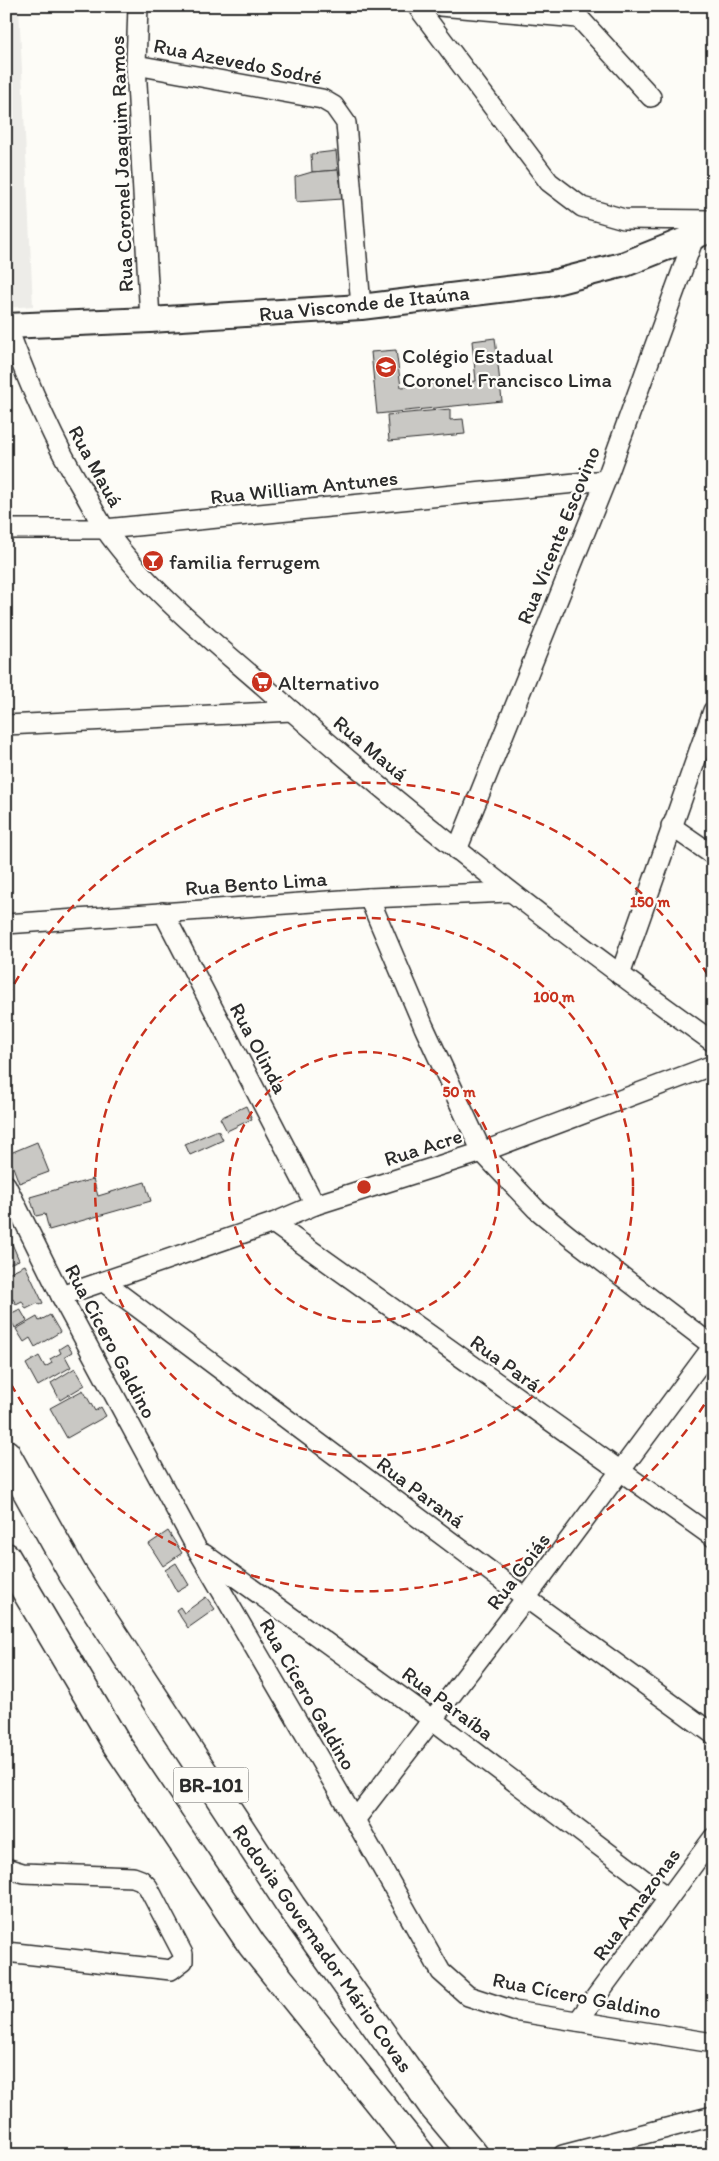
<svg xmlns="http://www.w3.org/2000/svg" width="719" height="2161" viewBox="0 0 719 2161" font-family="Itim,sans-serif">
  <rect width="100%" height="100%" fill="#fdfcf7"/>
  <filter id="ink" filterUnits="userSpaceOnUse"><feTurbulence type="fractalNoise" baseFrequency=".02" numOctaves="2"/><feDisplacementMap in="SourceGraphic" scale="10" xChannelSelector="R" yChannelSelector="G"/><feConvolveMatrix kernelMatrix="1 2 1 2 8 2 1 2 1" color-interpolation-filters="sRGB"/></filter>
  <g filter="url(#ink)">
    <polygon fill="#edece8" points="6,6 19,6 33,306 6,308"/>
    <g fill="#c9c8c4" stroke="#2b2b2b">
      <polygon points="336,151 338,170 312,172 311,154"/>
      <polygon points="338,170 343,199 296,202 295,177 312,172"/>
      <polygon points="495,338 502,401 377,414 371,352 396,350 401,387 476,381 472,341"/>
      <polygon points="450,409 450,420 463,419 465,434 389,441 387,415"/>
      <polygon points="246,1106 252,1119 227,1131 220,1118"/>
      <polygon points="218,1130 223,1140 190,1155 185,1144"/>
      <polygon points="37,1142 49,1172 19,1183 8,1154"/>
      <polygon points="93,1179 98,1196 145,1182 151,1201 49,1230 45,1214 36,1216 30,1197"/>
      <polygon points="10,1239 19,1260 6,1265 6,1241"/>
      <polygon points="25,1265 43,1303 39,1305 38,1303 26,1309 22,1301 16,1304 13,1299 6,1302 6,1274"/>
      <polygon points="20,1309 27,1321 15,1328 8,1315"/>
      <polygon points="50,1315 60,1332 35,1347 30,1338 24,1342 16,1329 37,1317 39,1321"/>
      <polygon points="67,1344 72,1352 65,1356 71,1367 38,1386 26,1364 39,1356 45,1367 52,1363 50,1359 61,1353 59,1349"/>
      <polygon points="75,1368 85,1385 60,1400 51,1383"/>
      <polygon points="83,1390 95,1411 101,1407 106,1416 67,1438 50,1408"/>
      <polygon points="168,1531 182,1553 163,1566 149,1544"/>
      <polygon points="176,1563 189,1585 177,1592 165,1570"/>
      <polygon points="206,1597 215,1609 188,1628 176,1610 180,1607 184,1613"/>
    </g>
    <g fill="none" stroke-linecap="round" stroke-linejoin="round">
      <g stroke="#2b2b2b" stroke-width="22">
        <g id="minor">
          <polyline points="138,6 136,65 150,320"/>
          <polyline points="417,6 549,182 582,207 624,219 713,220"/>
          <polyline points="440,6 578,18"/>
          <polyline points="571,9 651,97"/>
          <polyline points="136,65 322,99 334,106 346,123 361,307"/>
          <path d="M7,326C28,383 51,437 82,489C90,503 97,517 105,529C148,590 210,639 266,688C407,815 558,931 713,1042"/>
          <polyline points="6,529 105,529 606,480"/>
          <polyline points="6,725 292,711"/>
          <polyline points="671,826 713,855"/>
          <polyline points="457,850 606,480 695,235"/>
          <polyline points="369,898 424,1027 482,1152 536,1209 569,1236 713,1346"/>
          <polyline points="163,912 315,1205"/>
          <polyline points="6,924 369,898 509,892"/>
          <polyline points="620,975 713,711"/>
          <polyline points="6,1185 61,1296 197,1549 355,1820 441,1972 468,1996 514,2011 713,2043"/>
          <polyline points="273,1223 713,1537"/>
          <polyline points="105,1283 526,1598 713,1734"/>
          <polyline points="61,1296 273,1223 315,1205 482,1152 713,1065"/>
          <polyline points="204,1554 433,1720 668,1898"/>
          <polyline points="355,1820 526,1598 713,1346"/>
          <polyline points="6,1868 23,1873 133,1877 141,1880 148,1887 183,1954 183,1961 171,1970 6,1952"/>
          <polyline points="578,2021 713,1838"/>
          <polyline points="563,2155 713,2116"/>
        </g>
      </g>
      <g stroke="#2b2b2b" stroke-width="28">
        <polyline id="major" points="6,326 150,320 361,307 548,284 625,264 713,229"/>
      </g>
      <g stroke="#2b2b2b" stroke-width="31">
        <g id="highway">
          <polyline points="6,1454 73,1574 291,1906 433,2106 474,2155"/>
          <polyline points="6,1557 117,1745 252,1945 421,2155"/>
        </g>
      </g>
      <use href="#minor" stroke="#fdfcf7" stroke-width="19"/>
      <use href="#major" stroke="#fdfcf7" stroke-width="24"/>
      <use href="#highway" stroke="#fdfcf7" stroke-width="28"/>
    </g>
  </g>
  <g fill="none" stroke="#c8321e" stroke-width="2.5" stroke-dasharray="9 6">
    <circle cx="364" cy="1187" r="135"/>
    <circle cx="364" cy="1187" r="269"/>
    <path d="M712 1392A404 404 0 0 1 7 1377M7 997A404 404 0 0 1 712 982"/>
  </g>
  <defs>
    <g id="school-disc" transform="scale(1.125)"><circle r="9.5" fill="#c8321e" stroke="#fdfcf7"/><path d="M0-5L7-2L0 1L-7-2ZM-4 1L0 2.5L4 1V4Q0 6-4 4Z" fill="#fff"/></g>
    <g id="bar-disc" transform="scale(1.125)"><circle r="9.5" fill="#c8321e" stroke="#fdfcf7"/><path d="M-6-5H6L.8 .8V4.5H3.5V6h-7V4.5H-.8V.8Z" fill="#fff"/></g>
    <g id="supermarket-disc" transform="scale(1.125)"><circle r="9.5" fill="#c8321e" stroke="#fdfcf7"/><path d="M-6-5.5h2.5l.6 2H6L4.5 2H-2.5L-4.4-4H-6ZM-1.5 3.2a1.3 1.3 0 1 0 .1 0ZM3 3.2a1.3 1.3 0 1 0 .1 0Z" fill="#fff"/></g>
  </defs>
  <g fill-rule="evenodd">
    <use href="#school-disc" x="386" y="367"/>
    <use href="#bar-disc" x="153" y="561"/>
    <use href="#supermarket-disc" x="262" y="682"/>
  </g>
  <g text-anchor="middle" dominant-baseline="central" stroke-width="4.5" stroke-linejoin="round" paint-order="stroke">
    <rect fill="#fdfcf7" stroke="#6a6a68" stroke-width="1" x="173.5" y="1767.5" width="75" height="35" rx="4"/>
    <g font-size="20" font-weight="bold" fill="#2b2b2b">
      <text x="211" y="1785">BR-101</text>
    </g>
    <g font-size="21" fill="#2b2b2b" stroke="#fdfcf7">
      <text transform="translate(238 61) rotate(11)">Rua Azevedo Sodré</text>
      <text transform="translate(121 164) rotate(-92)">Rua Coronel Joaquim Ramos</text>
      <text transform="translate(364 303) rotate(-6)">Rua Visconde de Itaúna</text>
      <text transform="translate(96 466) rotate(61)">Rua Mauá</text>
      <text transform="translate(304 487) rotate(-6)">Rua William Antunes</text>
      <text transform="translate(558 535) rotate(-68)">Rua Vicente Escovino</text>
      <text transform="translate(371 748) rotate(40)">Rua Mauá</text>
      <text transform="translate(256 883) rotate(-4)">Rua Bento Lima</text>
      <text transform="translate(259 1048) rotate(62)">Rua Olinda</text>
      <text transform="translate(423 1147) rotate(-18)">Rua Acre</text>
      <text transform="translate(111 1341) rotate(62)">Rua Cícero Galdino</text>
      <text transform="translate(506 1363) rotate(36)">Rua Pará</text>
      <text transform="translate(421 1492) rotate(37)">Rua Paraná</text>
      <text transform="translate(518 1571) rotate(-53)">Rua Goiás</text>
      <text transform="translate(308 1694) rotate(60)">Rua Cícero Galdino</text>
      <text transform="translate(448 1703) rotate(37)">Rua Paraíba</text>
      <text transform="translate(636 1904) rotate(-54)">Rua Amazonas</text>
      <text transform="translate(323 1948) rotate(55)">Rodovia Governador Mário Covas</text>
      <text transform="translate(577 1995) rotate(11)">Rua Cícero Galdino</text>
    </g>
    <g font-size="21" fill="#2b2b2b" stroke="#fdfcf7" text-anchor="start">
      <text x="402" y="355">Colégio Estadual<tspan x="402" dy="24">Coronel Francisco Lima</tspan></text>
      <text x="169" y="561">familia ferrugem</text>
      <text x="278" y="682">Alternativo</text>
    </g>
  </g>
  <circle cx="364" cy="1187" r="8" fill="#c8321e" stroke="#fdfcf7" stroke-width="2.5"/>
  <g font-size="15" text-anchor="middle" font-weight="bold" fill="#c8321e" stroke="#fdfcf7" stroke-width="4.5" stroke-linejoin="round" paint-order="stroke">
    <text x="650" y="907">150 m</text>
    <text x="554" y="1002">100 m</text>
    <text x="459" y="1097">50 m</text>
  </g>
  <rect width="719" height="2161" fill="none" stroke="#fdfcf7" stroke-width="25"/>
  <rect x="12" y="12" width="694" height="2136" fill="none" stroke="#2b2b2b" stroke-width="2" filter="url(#ink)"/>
</svg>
